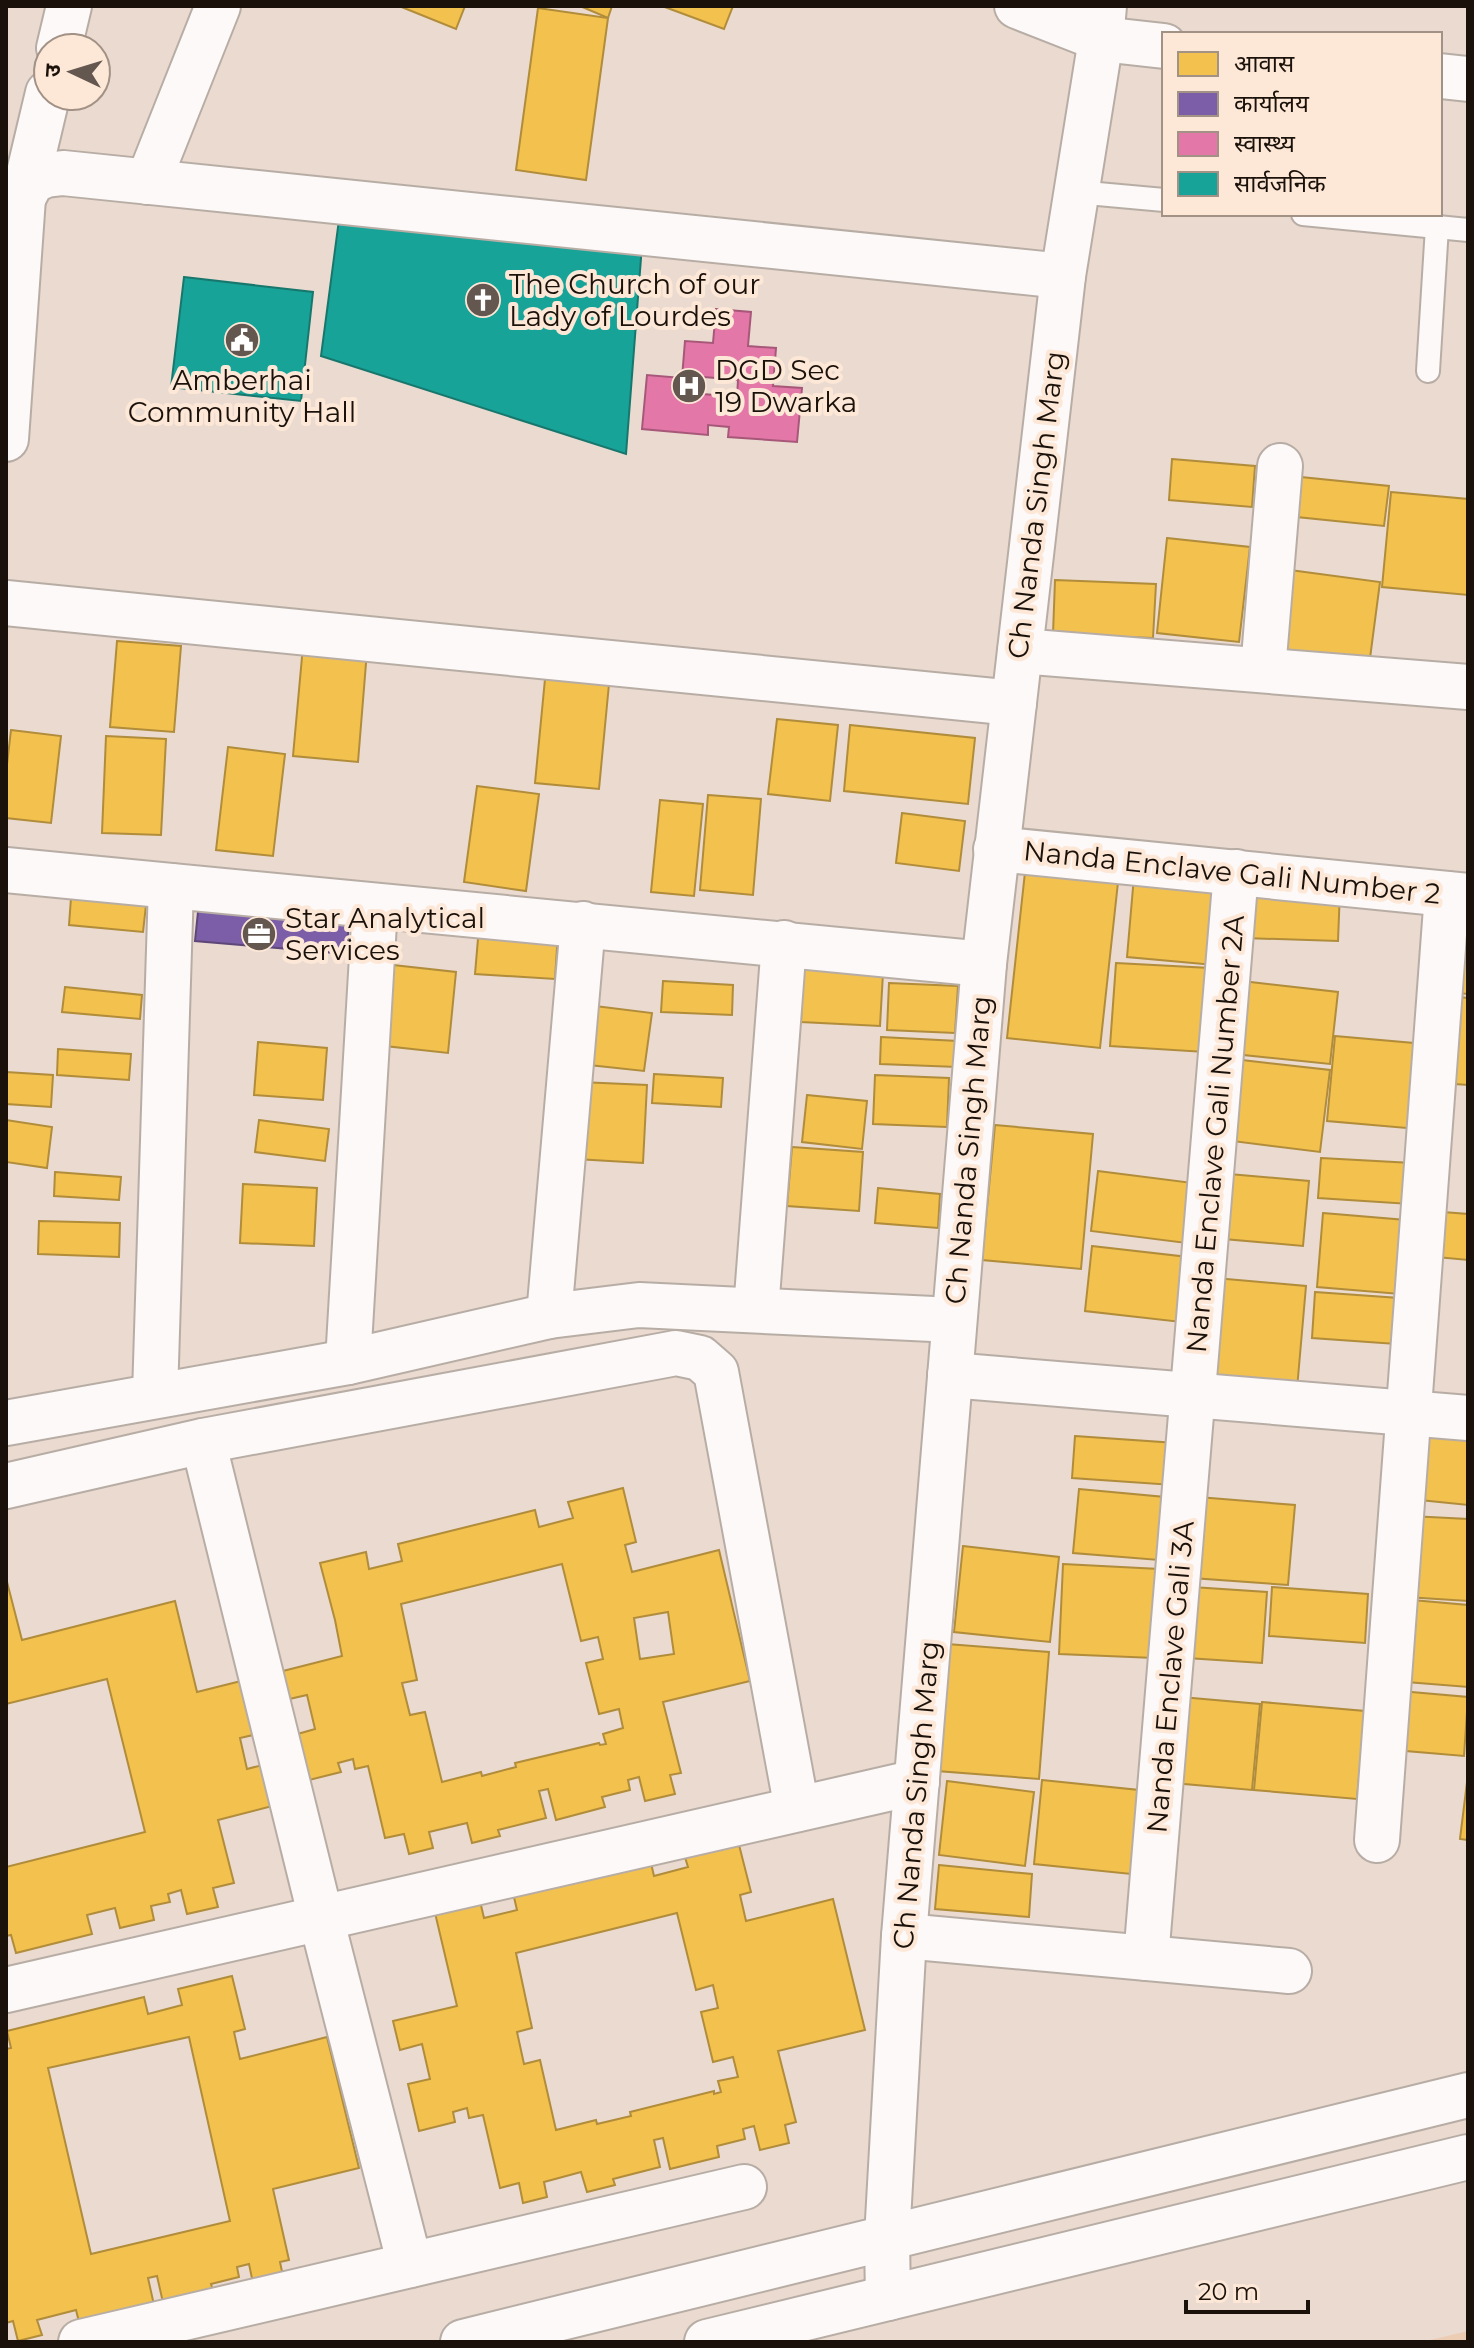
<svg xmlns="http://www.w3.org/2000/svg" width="1474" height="2348" viewBox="0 0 1474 2348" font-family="Montserrat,'Noto Sans Devanagari',sans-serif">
  <rect width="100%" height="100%" fill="#eadad0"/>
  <polygon fill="#edccb4" points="1468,2331 1468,2342 1422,2342"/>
  <g fill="#f2c14e" stroke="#b18c3a" stroke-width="2" fill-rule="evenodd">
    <polygon points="399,6 465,6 456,29"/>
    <polygon points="580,6 612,6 608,18"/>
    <polygon points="662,6 733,6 724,29"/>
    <polygon points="538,8 608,18 586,180 516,170"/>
    <polygon points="1172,459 1255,466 1252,507 1169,500"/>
    <polygon points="1291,476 1389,486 1384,526 1287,516"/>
    <polygon points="1391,492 1468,499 1468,595 1382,587"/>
    <polygon points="1167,538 1250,547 1239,642 1157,633"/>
    <polygon points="1290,570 1380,582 1369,666 1279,655"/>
    <polygon points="1055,580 1156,584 1153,638 1053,634"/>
    <polygon points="117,641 181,646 174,732 110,727"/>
    <polygon points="303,646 367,651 358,762 293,756"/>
    <polygon points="545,679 609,684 599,789 535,783"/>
    <polygon points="777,719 838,725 830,801 768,794"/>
    <polygon points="850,725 975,738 968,804 844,791"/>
    <polygon points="11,730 61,736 51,823 6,818 6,773"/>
    <polygon points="106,736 166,739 161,835 102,833"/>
    <polygon points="228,747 285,754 273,856 216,850"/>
    <polygon points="477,786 539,794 526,891 464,882"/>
    <polygon points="708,795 761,799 753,895 700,890"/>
    <polygon points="660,800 703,804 694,896 651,892"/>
    <polygon points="902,813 965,821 959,871 896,863"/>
    <polygon points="1026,863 1119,873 1100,1048 1007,1038"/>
    <polygon points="1134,876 1222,884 1214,965 1127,957"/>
    <polygon points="1245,887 1340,890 1338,941 1244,938"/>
    <polygon points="71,898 146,905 143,932 69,925"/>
    <polygon points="1468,910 1468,994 1446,992"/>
    <polygon points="479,927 558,933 555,979 475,974"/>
    <polygon points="1116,963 1210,968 1205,1052 1110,1046"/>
    <polygon points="393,965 456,972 448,1053 385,1046"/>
    <polygon points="803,969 883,973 880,1026 801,1022"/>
    <polygon points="663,981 733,985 732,1015 661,1012"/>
    <polygon points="1242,981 1338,992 1330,1064 1234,1054"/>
    <polygon points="889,983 958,986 955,1033 887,1030"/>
    <polygon points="65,987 142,995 140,1019 62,1012"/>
    <polygon points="1448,996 1468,998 1468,1085 1440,1083"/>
    <polygon points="587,1005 652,1013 644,1071 580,1064"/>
    <polygon points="1335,1036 1425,1044 1418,1129 1327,1121"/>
    <polygon points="881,1037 958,1041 957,1067 880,1064"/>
    <polygon points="258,1042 327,1048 323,1100 254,1095"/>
    <polygon points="58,1049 131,1054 129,1080 57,1075"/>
    <polygon points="1242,1060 1330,1070 1320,1152 1232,1141"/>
    <polygon points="6,1072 53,1075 51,1107 6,1104"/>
    <polygon points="654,1074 723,1078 721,1107 652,1103"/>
    <polygon points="875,1075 949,1078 947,1127 873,1124"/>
    <polygon points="580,1082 647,1085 643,1163 576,1159"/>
    <polygon points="807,1095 867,1101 862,1149 802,1142"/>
    <polygon points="6,1120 52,1127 47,1168 6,1162"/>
    <polygon points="259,1120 329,1129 325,1161 255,1152"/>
    <polygon points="995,1125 1093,1134 1081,1269 982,1260"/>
    <polygon points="792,1147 863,1152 859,1211 787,1206"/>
    <polygon points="1321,1158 1412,1163 1410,1204 1318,1198"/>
    <polygon points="1098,1171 1193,1183 1186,1243 1091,1231"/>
    <polygon points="55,1172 121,1177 119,1200 54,1196"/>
    <polygon points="1229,1174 1309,1181 1303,1246 1224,1239"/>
    <polygon points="243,1184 317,1188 314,1246 240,1243"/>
    <polygon points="878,1188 940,1194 938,1228 875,1223"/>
    <polygon points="1430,1211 1468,1214 1468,1260 1426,1256"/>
    <polygon points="1323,1213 1406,1220 1400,1294 1317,1287"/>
    <polygon points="39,1221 120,1223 119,1257 38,1254"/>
    <polygon points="1092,1246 1188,1257 1181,1322 1085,1311"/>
    <polygon points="1215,1278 1306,1286 1297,1389 1206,1381"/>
    <polygon points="1315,1292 1399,1298 1396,1344 1312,1338"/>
    <polygon points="1417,1431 1468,1436 1468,1505 1410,1499"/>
    <polygon points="1075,1436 1176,1443 1173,1485 1072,1478"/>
    <path d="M623,1488L636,1542L625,1545L632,1572L719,1550L750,1681L663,1702L681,1773L670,1775L675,1794L645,1801L639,1777L628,1780L630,1790L602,1797L605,1807L556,1820L548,1789L539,1791L546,1818L498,1830L500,1836L472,1843L467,1823L429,1832L433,1848L409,1854L404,1834L385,1838L368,1766L355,1769L353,1759L338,1763L341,1772L305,1781L294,1735L315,1729L307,1695L285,1700L279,1672L342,1656L335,1620L320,1563L366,1552L369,1569L402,1561L398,1544L535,1510L539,1527L573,1518L568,1502ZM562,1564L581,1641L598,1637L603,1659L586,1663L599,1714L619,1709L623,1728L603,1734L606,1744L600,1745L599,1743L515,1763L516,1767L482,1776L481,1772L442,1782L425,1712L410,1715L402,1683L417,1680L401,1604ZM668,1612L674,1654L640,1659L634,1618Z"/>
    <polygon points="1079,1489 1165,1497 1159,1560 1073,1553"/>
    <polygon points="1198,1497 1295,1505 1288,1585 1192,1578"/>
    <polygon points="1410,1516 1468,1519 1468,1601 1406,1597"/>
    <polygon points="963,1546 1059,1557 1050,1642 954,1632"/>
    <polygon points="1063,1564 1159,1569 1154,1658 1059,1654"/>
    <polygon points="6,1578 22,1640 175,1601 197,1692 249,1679 262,1733 240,1738 247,1769 270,1763 280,1804 218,1820 234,1883 213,1888 218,1907 187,1914 181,1890 168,1894 170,1902 151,1906 154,1920 120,1928 115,1908 87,1915 92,1934 16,1953 11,1935 6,1936 6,1867 145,1832 107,1679 6,1704"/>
    <polygon points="1192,1587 1267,1592 1262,1663 1187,1658"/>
    <polygon points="1272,1587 1368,1594 1365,1643 1269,1636"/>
    <polygon points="1401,1599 1468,1605 1468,1687 1394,1681"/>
    <polygon points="947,1644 1049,1652 1039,1779 937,1771"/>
    <polygon points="1400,1691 1468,1697 1464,1756 1394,1750"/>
    <polygon points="1181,1697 1260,1704 1252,1790 1173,1783"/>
    <polygon points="1262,1702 1365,1711 1357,1799 1254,1790"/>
    <polygon points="1468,1774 1468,1840 1460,1839"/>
    <polygon points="1042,1780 1139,1790 1131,1874 1034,1864"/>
    <polygon points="947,1781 1034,1792 1025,1866 939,1855"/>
    <path d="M737,1837L751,1892L740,1895L746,1921L833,1899L865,2030L778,2051L796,2122L785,2125L789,2143L760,2150L754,2126L743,2129L745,2139L717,2146L719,2157L670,2169L663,2138L654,2140L660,2167L613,2179L615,2185L587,2192L581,2172L544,2182L547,2197L523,2203L519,2183L500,2188L483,2115L469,2118L467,2108L453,2112L455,2122L419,2131L408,2084L430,2079L422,2044L400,2050L393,2021L457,2006L435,1913L480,1901L484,1918L517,1910L513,1893L650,1859L654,1876L688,1867L683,1851ZM677,1913L696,1990L713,1985L718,2008L701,2012L713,2062L733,2057L738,2077L718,2081L721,2092L714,2094V2091L630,2112L631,2116L597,2124L596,2120L556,2130L540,2060L524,2064L517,2032L532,2028L516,1953Z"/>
    <polygon points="939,1865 1032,1874 1029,1917 935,1909"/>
    <path d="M232,1976L245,2029L234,2032L240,2059L327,2037L359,2168L273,2189L289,2260L280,2262L284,2281L254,2288L249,2264L237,2267L239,2277L211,2284L214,2294L164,2307L157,2276L148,2278L154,2305L81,2330L76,2310L37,2320L42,2335L18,2341L13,2321L6,2323V2049L11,2048L7,2031L144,1997L148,2014L182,2005L178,1989ZM189,2037L230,2221L91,2254L48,2068Z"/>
  </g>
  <polygon fill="#7b5ea7" stroke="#5e4778" stroke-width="2" points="199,902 350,914 346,954 195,941"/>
  <path fill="#e377a8" stroke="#a75879" stroke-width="2" fill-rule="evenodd" d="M716,309L751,312L748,346L776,348L773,386L802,388L797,442L728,437L729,427L708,425V435L642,429L647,375L682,378L685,341L713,343ZM704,377L738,380L737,397L703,394Z"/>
  <g fill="#17a398" stroke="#18776d" stroke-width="2">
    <polygon points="340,212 642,245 626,454 321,356"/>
    <polygon points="184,277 313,292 301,401 171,387"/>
  </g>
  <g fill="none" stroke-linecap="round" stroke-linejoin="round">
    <g stroke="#b8ada5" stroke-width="26">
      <g id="lane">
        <polyline points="1076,192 1164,200"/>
        <polyline points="1303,214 1468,230"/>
        <polyline points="1428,371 1437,227"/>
      </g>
    </g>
    <g stroke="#b8ada5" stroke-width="48">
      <g id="street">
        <polyline points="1017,6 1101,39 1164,46"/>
        <polyline points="59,48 69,6"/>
        <polyline points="1440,76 1468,79"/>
        <polyline points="148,182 218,6"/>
        <polyline points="23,198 32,181 46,175 63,173 1063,276"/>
        <polyline points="6,439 23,198 48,93"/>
        <polyline points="6,603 1014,703"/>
        <polyline points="1020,651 1468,687"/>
        <polyline points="1263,670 1280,466"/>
        <polyline points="996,849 1468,896"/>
        <polyline points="6,870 984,964"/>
        <polyline points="756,1310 784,943"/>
        <polyline points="549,1316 583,924"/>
        <polyline points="348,1362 375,906"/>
        <polyline points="950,1375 1468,1418"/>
        <polyline points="155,1395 171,886"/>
        <polyline points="6,1423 348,1362 549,1316 639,1305 954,1320"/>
        <polyline points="203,1441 321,1918 410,2265"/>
        <polyline points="6,1486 203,1441 676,1353 700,1358 716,1372 797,1809"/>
        <polyline points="1377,1840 1447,894"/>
        <polyline points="904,1936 1289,1971"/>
        <polyline points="1146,1958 1236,872"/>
        <polyline points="6,1990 917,1782"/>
        <polyline points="888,2298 887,2238 904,1936 984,964 1063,276 1101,39 1104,6"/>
        <polyline points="81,2342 744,2187"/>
      </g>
    </g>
    <g stroke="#b8ada5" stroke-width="48">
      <g id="secondary">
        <polyline points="463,2342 1468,2095"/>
        <polyline points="707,2342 1468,2157"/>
      </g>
    </g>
    <use href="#lane" stroke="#fcf9f8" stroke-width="22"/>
    <use href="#street" stroke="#fcf9f8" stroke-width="44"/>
    <use href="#secondary" stroke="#fcf9f8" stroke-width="44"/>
  </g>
  <defs>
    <g id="church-disc" transform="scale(1.8)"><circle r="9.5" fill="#63574f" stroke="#fde7d7"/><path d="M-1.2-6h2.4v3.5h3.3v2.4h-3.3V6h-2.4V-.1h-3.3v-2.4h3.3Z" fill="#fff"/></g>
    <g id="civic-disc" transform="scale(1.8)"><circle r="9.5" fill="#63574f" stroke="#fde7d7"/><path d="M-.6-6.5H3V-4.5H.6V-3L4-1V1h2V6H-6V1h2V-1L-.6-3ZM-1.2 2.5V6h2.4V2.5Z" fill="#fff"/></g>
    <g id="hospital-disc" transform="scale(1.8)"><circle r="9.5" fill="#63574f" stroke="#fde7d7"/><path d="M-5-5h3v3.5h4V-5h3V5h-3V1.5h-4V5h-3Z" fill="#fff"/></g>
    <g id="office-disc" transform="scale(1.8)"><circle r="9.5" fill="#63574f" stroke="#fde7d7"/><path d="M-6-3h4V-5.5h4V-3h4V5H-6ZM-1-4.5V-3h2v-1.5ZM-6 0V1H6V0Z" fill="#fff"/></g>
  </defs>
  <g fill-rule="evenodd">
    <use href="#church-disc" x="483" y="300"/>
    <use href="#civic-disc" x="242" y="340"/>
    <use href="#hospital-disc" x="689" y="386"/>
    <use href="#office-disc" x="259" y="934"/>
  </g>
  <g text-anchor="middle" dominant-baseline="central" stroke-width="8" stroke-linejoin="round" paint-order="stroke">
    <g font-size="28" fill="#1a110a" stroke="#fde7d7" text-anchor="start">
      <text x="509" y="284">The Church of our<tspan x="509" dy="32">Lady of Lourdes</tspan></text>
      <text x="715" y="370">DGD Sec<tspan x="715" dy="32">19 Dwarka</tspan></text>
      <text x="242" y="380" text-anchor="middle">Amberhai<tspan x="242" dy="32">Community Hall</tspan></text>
      <text x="285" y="918">Star Analytical<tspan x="285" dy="32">Services</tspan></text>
    </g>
    <g font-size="28" fill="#1a110a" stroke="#fde7d7">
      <text transform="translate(1036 505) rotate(-83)">Ch Nanda Singh Marg</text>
      <text transform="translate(1232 872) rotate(6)">Nanda Enclave Gali Number 2</text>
      <text transform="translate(1215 1134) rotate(-85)">Nanda Enclave Gali Number 2A</text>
      <text transform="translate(968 1150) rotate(-85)">Ch Nanda Singh Marg</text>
      <text transform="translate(1170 1677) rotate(-85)">Nanda Enclave Gali 3A</text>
      <text transform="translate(916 1795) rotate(-85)">Ch Nanda Singh Marg</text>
    </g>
  </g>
  <rect width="1474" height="2348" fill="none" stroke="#1a110a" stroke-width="16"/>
  <rect x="1162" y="32" width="280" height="184" fill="#fde7d7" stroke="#a29185" stroke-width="2"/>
  <rect x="1178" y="52" width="40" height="24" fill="#f2c14e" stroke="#a29185" stroke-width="2"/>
  <text x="1234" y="72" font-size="24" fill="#1a110a">आवास</text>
  <rect x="1178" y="92" width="40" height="24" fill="#7b5ea7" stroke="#a29185" stroke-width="2"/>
  <text x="1234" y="112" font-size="24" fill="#1a110a">कार्यालय</text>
  <rect x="1178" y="132" width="40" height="24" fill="#e377a8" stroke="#a29185" stroke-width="2"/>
  <text x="1234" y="152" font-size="24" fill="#1a110a">स्वास्थ्य</text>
  <rect x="1178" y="172" width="40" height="24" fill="#17a398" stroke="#a29185" stroke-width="2"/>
  <text x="1234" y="192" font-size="24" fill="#1a110a">सार्वजनिक</text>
  <g transform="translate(72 72) rotate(274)"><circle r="38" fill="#fde7d7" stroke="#a29185" stroke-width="2"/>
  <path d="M0-6L14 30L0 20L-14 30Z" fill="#63574f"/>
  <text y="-12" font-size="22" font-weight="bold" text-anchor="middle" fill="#1a110a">उ</text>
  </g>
  <path d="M1186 2300v12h122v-12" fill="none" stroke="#1a110a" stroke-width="4"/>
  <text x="1198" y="2300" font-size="24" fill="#1a110a" stroke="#fde7d7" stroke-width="6" paint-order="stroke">20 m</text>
</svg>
